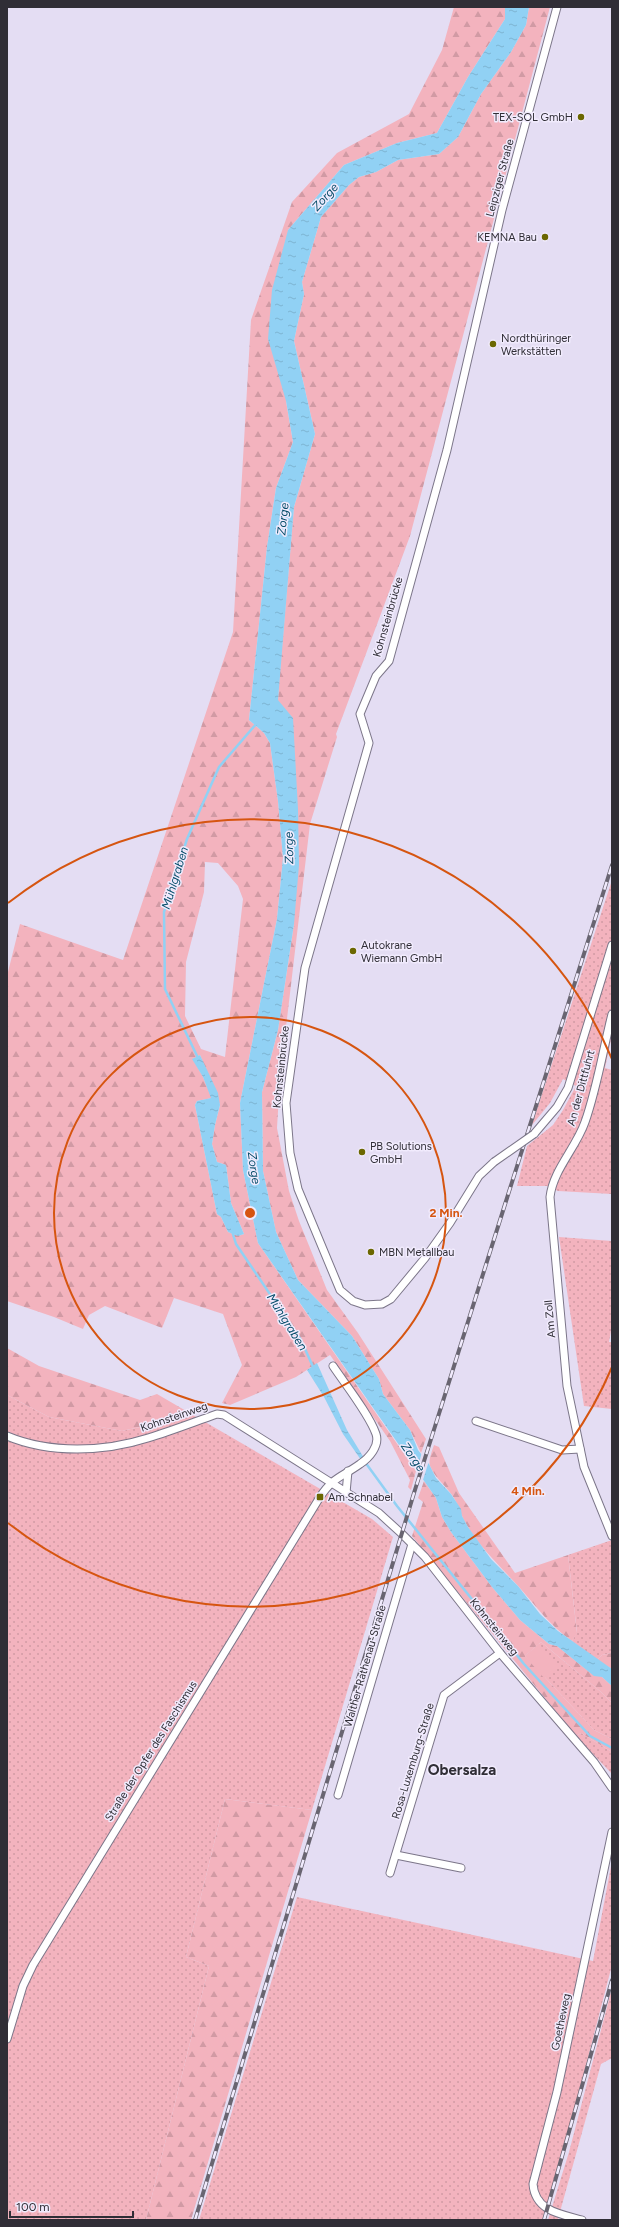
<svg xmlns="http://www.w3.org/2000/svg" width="619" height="2227" viewBox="0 0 619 2227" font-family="Figtree,sans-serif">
  <defs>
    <pattern id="grass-dots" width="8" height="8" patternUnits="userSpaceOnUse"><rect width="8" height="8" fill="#f3b3be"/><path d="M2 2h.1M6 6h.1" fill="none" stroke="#d19aa4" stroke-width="1.8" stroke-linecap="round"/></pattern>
    <pattern id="forest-firs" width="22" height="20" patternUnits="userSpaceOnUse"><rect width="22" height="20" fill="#f3b3be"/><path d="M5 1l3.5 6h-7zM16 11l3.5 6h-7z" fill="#d19aa4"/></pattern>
    <pattern id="water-ripples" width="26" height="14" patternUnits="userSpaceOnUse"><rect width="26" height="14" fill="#91d1f4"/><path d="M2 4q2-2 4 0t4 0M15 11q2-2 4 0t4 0" fill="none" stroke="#7db4d2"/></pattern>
  </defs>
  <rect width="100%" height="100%" fill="#e4ddf3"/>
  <g fill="url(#grass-dots)">
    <polygon points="612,880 612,1035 605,1068 612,1070 612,1194 558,1191 547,1186 517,1186 527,1146 553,1125 563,1110 576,1086 563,1079 550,1103 532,1125"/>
    <polygon points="559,1237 612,1241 612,1325 609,1342 612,1342 612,1409 584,1406"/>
    <polygon points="7,1395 49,1417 122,1431 193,1415 372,1519 393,1537 312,1810 225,1799 186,1957 209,1966 146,2220 7,2220"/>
    <polygon points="612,1540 612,1653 602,1655 597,1660 572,1641 577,1632 568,1555"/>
    <polygon points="541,1642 601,1692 612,1703 612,1739 594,1730 525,1656"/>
    <polygon points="581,1733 612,1752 612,1774 576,1736"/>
    <polygon points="612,1861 612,1965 564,2150 542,2220 199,2220 297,1897 593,1961"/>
    <polygon points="612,1988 612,2058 601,2064 558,2219 560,2220 548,2220 569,2152"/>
  </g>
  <g fill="url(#forest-firs)" fill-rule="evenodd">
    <path d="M454,7H505V19L468,77L437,133L397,143L344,165L288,230L286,401L293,442L276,488L267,547L249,720L264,733L270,743L278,801L283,858L277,919L240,1103L243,1170L258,1243L416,1471L411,1490L408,1487L410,1480L390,1441L330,1355L296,1377L230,1405L222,1403L242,1365L223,1314L174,1298L162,1328L105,1306L89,1315L83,1329L54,1317L7,1301V976L20,924L123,960L233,632L251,320L292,202L337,153L409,114L442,50ZM205,862L218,863L238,886L243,899L225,1057L201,1049L185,1016L186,962L204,892ZM200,1055L220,1105L215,1125L212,1144L217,1162L226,1165L231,1203L244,1234L238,1236L228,1232L221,1217L217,1214L195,1105L197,1101L212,1098L203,1077L193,1059Z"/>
    <polygon points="529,7 550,7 410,536 336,734 337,737 310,824 280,1078 277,1128 289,1191 299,1221 327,1290 358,1333 426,1439 421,1453 410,1430 383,1394 379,1379 352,1336 298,1280 276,1232 263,1171 262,1092 278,1030 294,924 278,700 279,683 294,507 315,434 294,341 304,294 302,282 321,217 349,185 359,177 376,172 398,160 439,154 458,137 481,94 511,52 526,25"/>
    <polygon points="7,1348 39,1366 140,1400 157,1394 193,1415 122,1431 49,1417 7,1395"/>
    <path d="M434,1445L439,1447L459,1493L515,1573L568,1555L577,1633L572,1641C550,1626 537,1607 519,1587C501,1567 482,1550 468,1527C461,1517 459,1505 452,1495C445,1485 435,1478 430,1466C428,1461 432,1451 434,1445Z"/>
    <polygon points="424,1481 436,1498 442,1517 451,1532 492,1587 520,1620 549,1644 557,1646 587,1670 602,1677 612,1686 612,1703 601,1692 541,1642 525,1656 594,1730 612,1739 612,1752 581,1733 576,1736 412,1536 423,1502 418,1498"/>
    <polygon points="612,1653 612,1669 597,1660 602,1655"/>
    <polygon points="225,1799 312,1810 191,2220 146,2220 209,1966 186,1957"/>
  </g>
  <polygon fill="#f3b3be" points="539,1644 558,1665 544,1678 525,1656"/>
  <g fill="url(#water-ripples)">
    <polygon points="505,7 529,7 526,25 511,52 481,94 458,137 439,154 398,160 376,172 359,177 349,185 321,217 302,282 304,294 294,341 315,434 294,507 278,700 293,718 298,809 299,865 294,924 278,1030 262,1092 263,1171 276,1232 298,1280 352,1336 379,1379 383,1394 410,1430 418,1450 429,1464 436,1478 451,1494 461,1509 462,1516 468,1527 491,1559 518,1586 540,1614 558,1631 612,1669 612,1686 602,1677 594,1676 557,1646 549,1644 520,1620 492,1587 451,1532 442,1517 436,1498 258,1243 243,1170 240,1103 277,919 283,858 278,801 270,743 264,733 249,720 267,547 276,488 293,442 286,401 268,339 272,290 288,230 344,165 397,143 437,133 468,77 505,19"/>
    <polygon points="200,1055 218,1093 220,1105 215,1125 212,1144 217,1162 226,1165 231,1203 244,1234 238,1236 228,1232 221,1217 217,1214 195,1105 197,1101 211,1098 203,1077 192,1059"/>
    <polygon points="317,1363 347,1430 364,1458 361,1460 343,1434 324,1397 307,1370"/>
  </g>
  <polygon fill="#e4ddf3" points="422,1452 429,1461 422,1483 416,1474"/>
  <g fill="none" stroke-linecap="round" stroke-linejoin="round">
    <g stroke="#91d1f4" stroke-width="2.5">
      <polyline points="198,1058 165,989 164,912 187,839 219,767 257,723"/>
      <polyline points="232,1231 236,1244 301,1340 314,1369"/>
      <polyline points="365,1462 397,1506 524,1664 590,1736 612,1748"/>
    </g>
    <g stroke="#7c7689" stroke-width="9">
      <g id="minor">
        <path d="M612,1014C603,1050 597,1088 585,1122C576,1148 553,1170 550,1197L567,1386L584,1467L612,1536"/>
        <polyline points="534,1134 557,1107 568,1088 612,945"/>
        <polyline points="494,1162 479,1176 450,1223 425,1258 391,1299 382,1304 365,1305 353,1301 340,1290 298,1189 290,1153 286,1103 305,968 369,743 360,714 376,676 389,661 447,450 502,210 557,7"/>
        <polyline points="476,1421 562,1450 580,1449"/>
        <path d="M7,1436C50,1454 104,1452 148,1438C171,1431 194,1422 217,1414L224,1415L379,1513L402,1534L425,1557L500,1653L594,1762L612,1788"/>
        <polyline points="346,1493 348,1471"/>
        <polyline points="338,1795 412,1544"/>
        <polyline points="396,1855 461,1868"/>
        <polyline points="390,1873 444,1695 500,1653"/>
        <path d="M7,2039L23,1986L33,1965L320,1497C333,1477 342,1477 360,1464C369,1458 380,1446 376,1434C369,1414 345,1384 333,1366"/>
        <path d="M582,2220C560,2214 535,2211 533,2184L557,2092L612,1832"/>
      </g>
    </g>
    <use href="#minor" stroke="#fff" stroke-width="7"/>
    <g stroke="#696571" stroke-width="4">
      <g id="rail">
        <polyline points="195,2220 414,1493 612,865"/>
        <polyline points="544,2220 612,1980"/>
      </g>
    </g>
    <use href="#rail" stroke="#f1ebfd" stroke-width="2.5" stroke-dasharray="8" stroke-linecap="butt"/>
    <g stroke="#7c7689" stroke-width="9" stroke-linecap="butt">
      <polyline id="minor-bridge" points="494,1162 534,1134"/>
    </g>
    <use href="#minor-bridge" stroke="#fff" stroke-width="7"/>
  </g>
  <g fill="none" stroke="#d65510" stroke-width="2">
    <circle cx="250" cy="1213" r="196"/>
    <path d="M612 1367A393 393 0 0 1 8 1523M8 903A393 393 0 0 1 612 1059"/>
  </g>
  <g fill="#6b6700" stroke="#f1ebfd" stroke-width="1.5">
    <circle cx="581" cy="117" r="4"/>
    <circle cx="545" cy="237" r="4"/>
    <circle cx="493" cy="344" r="4"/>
    <circle cx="353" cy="951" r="4"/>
    <circle cx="362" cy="1152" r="4"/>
    <circle cx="371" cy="1252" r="4"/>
    <rect x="316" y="1493" width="8" height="8" rx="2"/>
  </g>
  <g text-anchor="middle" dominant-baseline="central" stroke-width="3" stroke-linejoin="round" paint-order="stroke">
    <g font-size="11" fill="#302e36" stroke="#f1ebfd" text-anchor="start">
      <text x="573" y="117" text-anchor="end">TEX-SOL GmbH</text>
      <text x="537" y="237" text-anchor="end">KEMNA Bau</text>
      <text x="501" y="338">Nordthüringer<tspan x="501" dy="13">Werkstätten</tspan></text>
      <text x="361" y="945">Autokrane<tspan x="361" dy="13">Wiemann GmbH</tspan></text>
      <text x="370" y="1146">PB Solutions<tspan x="370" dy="13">GmbH</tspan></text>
      <text x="379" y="1252">MBN Metallbau</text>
      <text x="328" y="1497">Am Schnabel</text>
    </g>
    <g font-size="11" fill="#302e36" stroke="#f1ebfd">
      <text transform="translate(500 178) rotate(-75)">Leipziger Straße</text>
      <text transform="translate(388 617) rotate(-74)">Kohnsteinbrücke</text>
      <text transform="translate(281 1067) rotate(-84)">Kohnsteinbrücke</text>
      <text transform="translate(581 1088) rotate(-75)">An der Dittfuhrt</text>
      <text transform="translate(550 1319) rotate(-95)">Am Zoll</text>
      <text transform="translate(174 1417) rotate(-19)">Kohnsteinweg</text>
      <text transform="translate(494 1627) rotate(51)">Kohnsteinweg</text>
      <text transform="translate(365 1666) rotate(-74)">Walther-Rathenau-Straße</text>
      <text transform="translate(151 1751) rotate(-58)">Straße der Opfer des Faschismus</text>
      <text transform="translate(413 1761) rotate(-73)">Rosa-Luxemburg-Straße</text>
      <text transform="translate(561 2022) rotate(-78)">Goetheweg</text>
    </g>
    <g font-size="12" font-style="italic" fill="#064d6a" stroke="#f1ebfd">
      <text transform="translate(325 197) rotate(-48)">Zorge</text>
      <text transform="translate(283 519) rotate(-84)">Zorge</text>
      <text transform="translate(289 848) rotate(-91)">Zorge</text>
      <text transform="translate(175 878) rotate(-73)">Mühlgraben</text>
      <text transform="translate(254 1168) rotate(82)">Zorge</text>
      <text transform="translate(287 1322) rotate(58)">Mühlgraben</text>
      <text transform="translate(413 1457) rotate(55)">Zorge</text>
    </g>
    <g font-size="15" font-weight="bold" fill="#302e36" stroke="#f1ebfd">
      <text x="462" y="1770">Obersalza</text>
    </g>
  </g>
  <circle cx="250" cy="1213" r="6" fill="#d65510" stroke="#f1ebfd" stroke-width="2"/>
  <g font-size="12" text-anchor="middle" font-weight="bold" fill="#d65510" stroke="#f1ebfd" stroke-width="3" stroke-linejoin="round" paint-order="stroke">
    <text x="446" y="1217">2 Min.</text>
    <text x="528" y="1495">4 Min.</text>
  </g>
  <rect width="619" height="2227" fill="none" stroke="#302e36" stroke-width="16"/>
  <path d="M10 2211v6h123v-6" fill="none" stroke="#302e36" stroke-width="2"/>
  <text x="16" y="2211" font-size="12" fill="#302e36" stroke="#f1ebfd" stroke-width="3" paint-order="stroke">100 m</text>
</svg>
